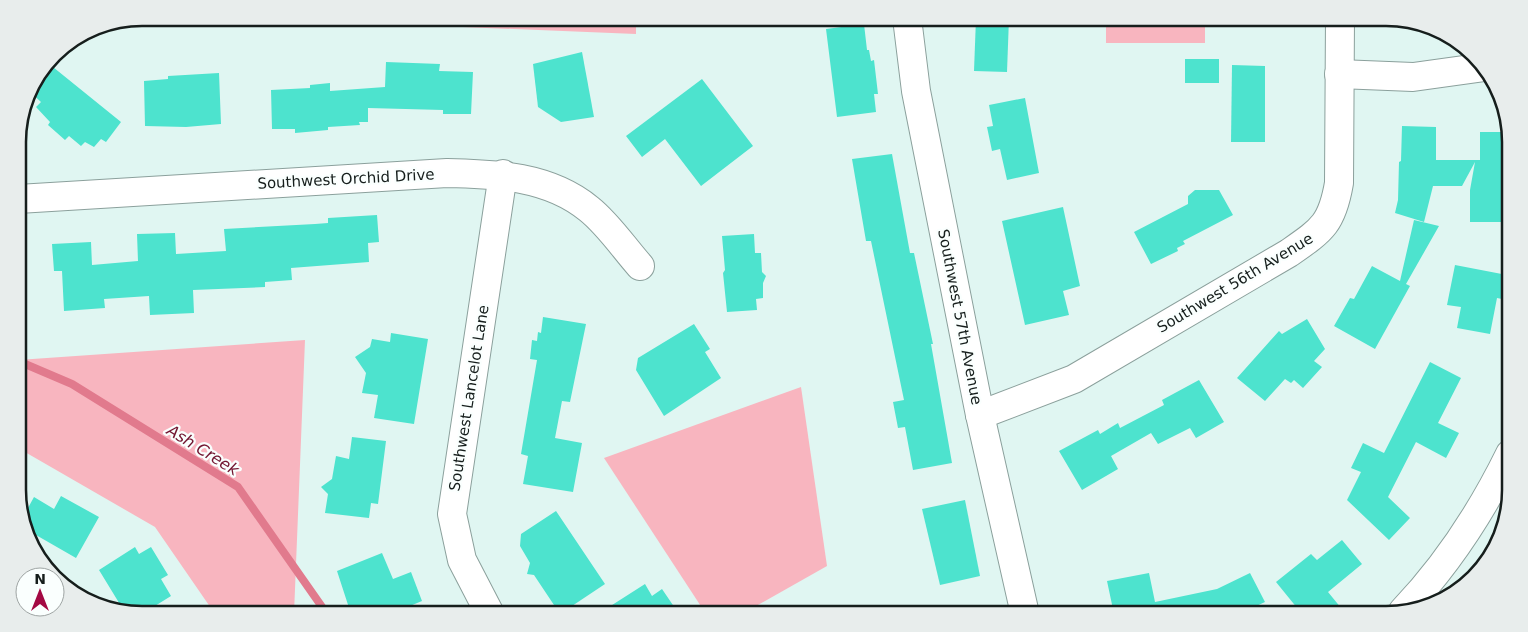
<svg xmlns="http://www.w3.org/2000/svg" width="1528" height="632" viewBox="0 0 1528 632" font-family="'DejaVu Sans',sans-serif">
  <rect width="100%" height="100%" fill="#e0f6f2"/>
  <g fill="#f8b5bf">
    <polygon points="439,18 636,18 636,34 439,26"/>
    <rect x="1106" y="18" width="99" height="25"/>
    <polygon points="305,340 294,614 215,614 155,527 18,448 18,360"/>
    <polygon points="801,387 827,566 742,614 706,614 604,458"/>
  </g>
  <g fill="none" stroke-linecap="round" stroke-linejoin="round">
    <polyline stroke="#e17a8d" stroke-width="8" points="18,361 72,384 238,487 327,614"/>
  </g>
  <g fill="#4de3ce">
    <polygon points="976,18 1009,18 1007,72 974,71"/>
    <polygon points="864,24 867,50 869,50 871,61 874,60 878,94 874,94 876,112 837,117 826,29"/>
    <polygon points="582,52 594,117 561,122 538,107 533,64"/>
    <rect x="1185" y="59" width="34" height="24"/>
    <polygon points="386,62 440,64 439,71 473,72 471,114 443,114 443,110 368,108 368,122 359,122 360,125 328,127 328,130 295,133 295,129 272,129 271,90 310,88 310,85 330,83 330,91 385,87"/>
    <polygon points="48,63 121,122 106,142 101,139 94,147 85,142 81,146 69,136 65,140 48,125 50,122 36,107 41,102 29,91"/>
    <polygon points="1232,65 1265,66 1265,142 1231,142"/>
    <polygon points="219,73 221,124 186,127 145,126 144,81 168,79 168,76"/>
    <polygon points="702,79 753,146 701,186 665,139 642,157 626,136"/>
    <polygon points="1025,98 1039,173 1007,180 1000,149 992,151 987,127 993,126 989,105"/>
    <polygon points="1402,126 1436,127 1436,160 1480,160 1480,132 1509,132 1510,222 1470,222 1470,190 1475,162 1462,186 1433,186 1424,222 1395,213 1398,200 1399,162 1401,161"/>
    <polygon points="892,154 910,253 914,253 933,344 931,344 952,463 913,470 905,427 898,428 893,402 904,400 871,241 866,241 852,159"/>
    <polygon points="1195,190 1219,190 1233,215 1183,241 1185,244 1177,248 1178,251 1151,264 1134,232 1188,204 1188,196"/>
    <polygon points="1063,207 1080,286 1063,291 1069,315 1025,325 1002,221"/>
    <polygon points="377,215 379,242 368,243 369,262 291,268 292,280 265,282 265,287 193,290 194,313 150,315 149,296 104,299 105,308 64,311 62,271 54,271 52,244 91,242 92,265 138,261 137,234 175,233 176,254 226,251 224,229 315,224 328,223 328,218"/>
    <polygon points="1414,220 1439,226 1406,284 1410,286 1375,349 1334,326 1350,298 1354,299 1372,266 1400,281"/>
    <polygon points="754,234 755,253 761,253 762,272 766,276 763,283 763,298 756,299 757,310 727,312 723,273 725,270 722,236"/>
    <polygon points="1455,265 1507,275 1502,299 1497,298 1490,334 1457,328 1461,307 1447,305"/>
    <polygon points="543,317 586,324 570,402 562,401 555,438 582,443 573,492 523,484 528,456 521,454 537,360 530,359 532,340 537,341 538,332 541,333"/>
    <polygon points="1307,319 1325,349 1314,361 1322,367 1303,388 1294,380 1291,383 1285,379 1265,401 1237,378 1279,331 1282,334"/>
    <polygon points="694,324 710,349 705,352 721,378 664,416 636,370 638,358"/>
    <polygon points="391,333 428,339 414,424 374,418 378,395 362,393 366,373 355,357 370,347 372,339 390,342"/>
    <polygon points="1430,362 1461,378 1438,423 1459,433 1446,458 1416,442 1388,497 1410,518 1389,540 1347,500 1361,472 1351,468 1363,443 1384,453"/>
    <polygon points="1199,380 1224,422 1196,438 1190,428 1158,444 1151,433 1111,456 1118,469 1082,490 1059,451 1098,430 1100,434 1118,423 1120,428 1164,405 1162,400"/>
    <polygon points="352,437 386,441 378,504 371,503 369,518 325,513 328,494 321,487 332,479 336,456 349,459"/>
    <polygon points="61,496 99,517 76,558 29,531 23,517 34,497 54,509"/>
    <polygon points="965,500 980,576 940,585 922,509"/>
    <polygon points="556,511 605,584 560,614 534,575 527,574 530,563 520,546 521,534"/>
    <polygon points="1342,540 1362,564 1328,592 1346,614 1302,614 1276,582 1311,554 1317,560"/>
    <polygon points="135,547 139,554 151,547 168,575 161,579 171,596 142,614 124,611 99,570"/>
    <polygon points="382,553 393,579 411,572 422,601 393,613 392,609 378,614 351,614 337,571"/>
    <polygon points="1149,573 1155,602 1217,589 1250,573 1265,602 1239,614 1114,614 1107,581"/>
    <polygon points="645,584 652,596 662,589 679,614 598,614"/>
  </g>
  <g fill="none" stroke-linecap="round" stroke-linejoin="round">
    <g stroke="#8ba09c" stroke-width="30">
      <g id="minor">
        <polyline points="907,18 916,91 980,415 1025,614"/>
        <polyline points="1339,74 1413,77 1485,67"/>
        <path d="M18,199L447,173C496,174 549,176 589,209C608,224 624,248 640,266"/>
        <path d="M980,415L1074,379L1289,253C1322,230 1332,224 1339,183L1340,18"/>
        <path d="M1403,611C1447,565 1482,511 1510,454"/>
        <polyline points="490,614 462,560 452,514 503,174"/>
      </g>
    </g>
    <use href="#minor" stroke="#fff" stroke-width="28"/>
  </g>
  <g text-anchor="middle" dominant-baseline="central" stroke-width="4.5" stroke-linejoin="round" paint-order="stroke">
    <g font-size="15" fill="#161e1c" stroke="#fafffe">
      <text transform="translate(346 179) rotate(-3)">Southwest Orchid Drive</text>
      <text transform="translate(1235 283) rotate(-31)">Southwest 56th Avenue</text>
      <text transform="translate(960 317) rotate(79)">Southwest 57th Avenue</text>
      <text transform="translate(469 398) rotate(-81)">Southwest Lancelot Lane</text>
    </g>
    <g font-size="16" font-style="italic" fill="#721530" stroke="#fafffe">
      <text transform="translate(203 450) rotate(32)">Ash Creek</text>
    </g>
  </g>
  <path d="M0 0H1528V632H0ZM142 26H1386A116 116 0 0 1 1502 142V490A116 116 0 0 1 1386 606H142A116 116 0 0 1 26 490V142A116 116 0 0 1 142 26Z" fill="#e8edec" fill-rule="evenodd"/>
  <path fill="none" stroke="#161e1c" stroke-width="2.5" d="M142 26H1386A116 116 0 0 1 1502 142V490A116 116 0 0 1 1386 606H142A116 116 0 0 1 26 490V142A116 116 0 0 1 142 26Z"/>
  <g transform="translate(40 592)"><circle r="24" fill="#fafffe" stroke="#9fa5a4"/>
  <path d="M0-4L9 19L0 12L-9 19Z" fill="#a30943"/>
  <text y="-8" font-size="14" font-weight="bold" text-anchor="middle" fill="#161e1c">N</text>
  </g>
</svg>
